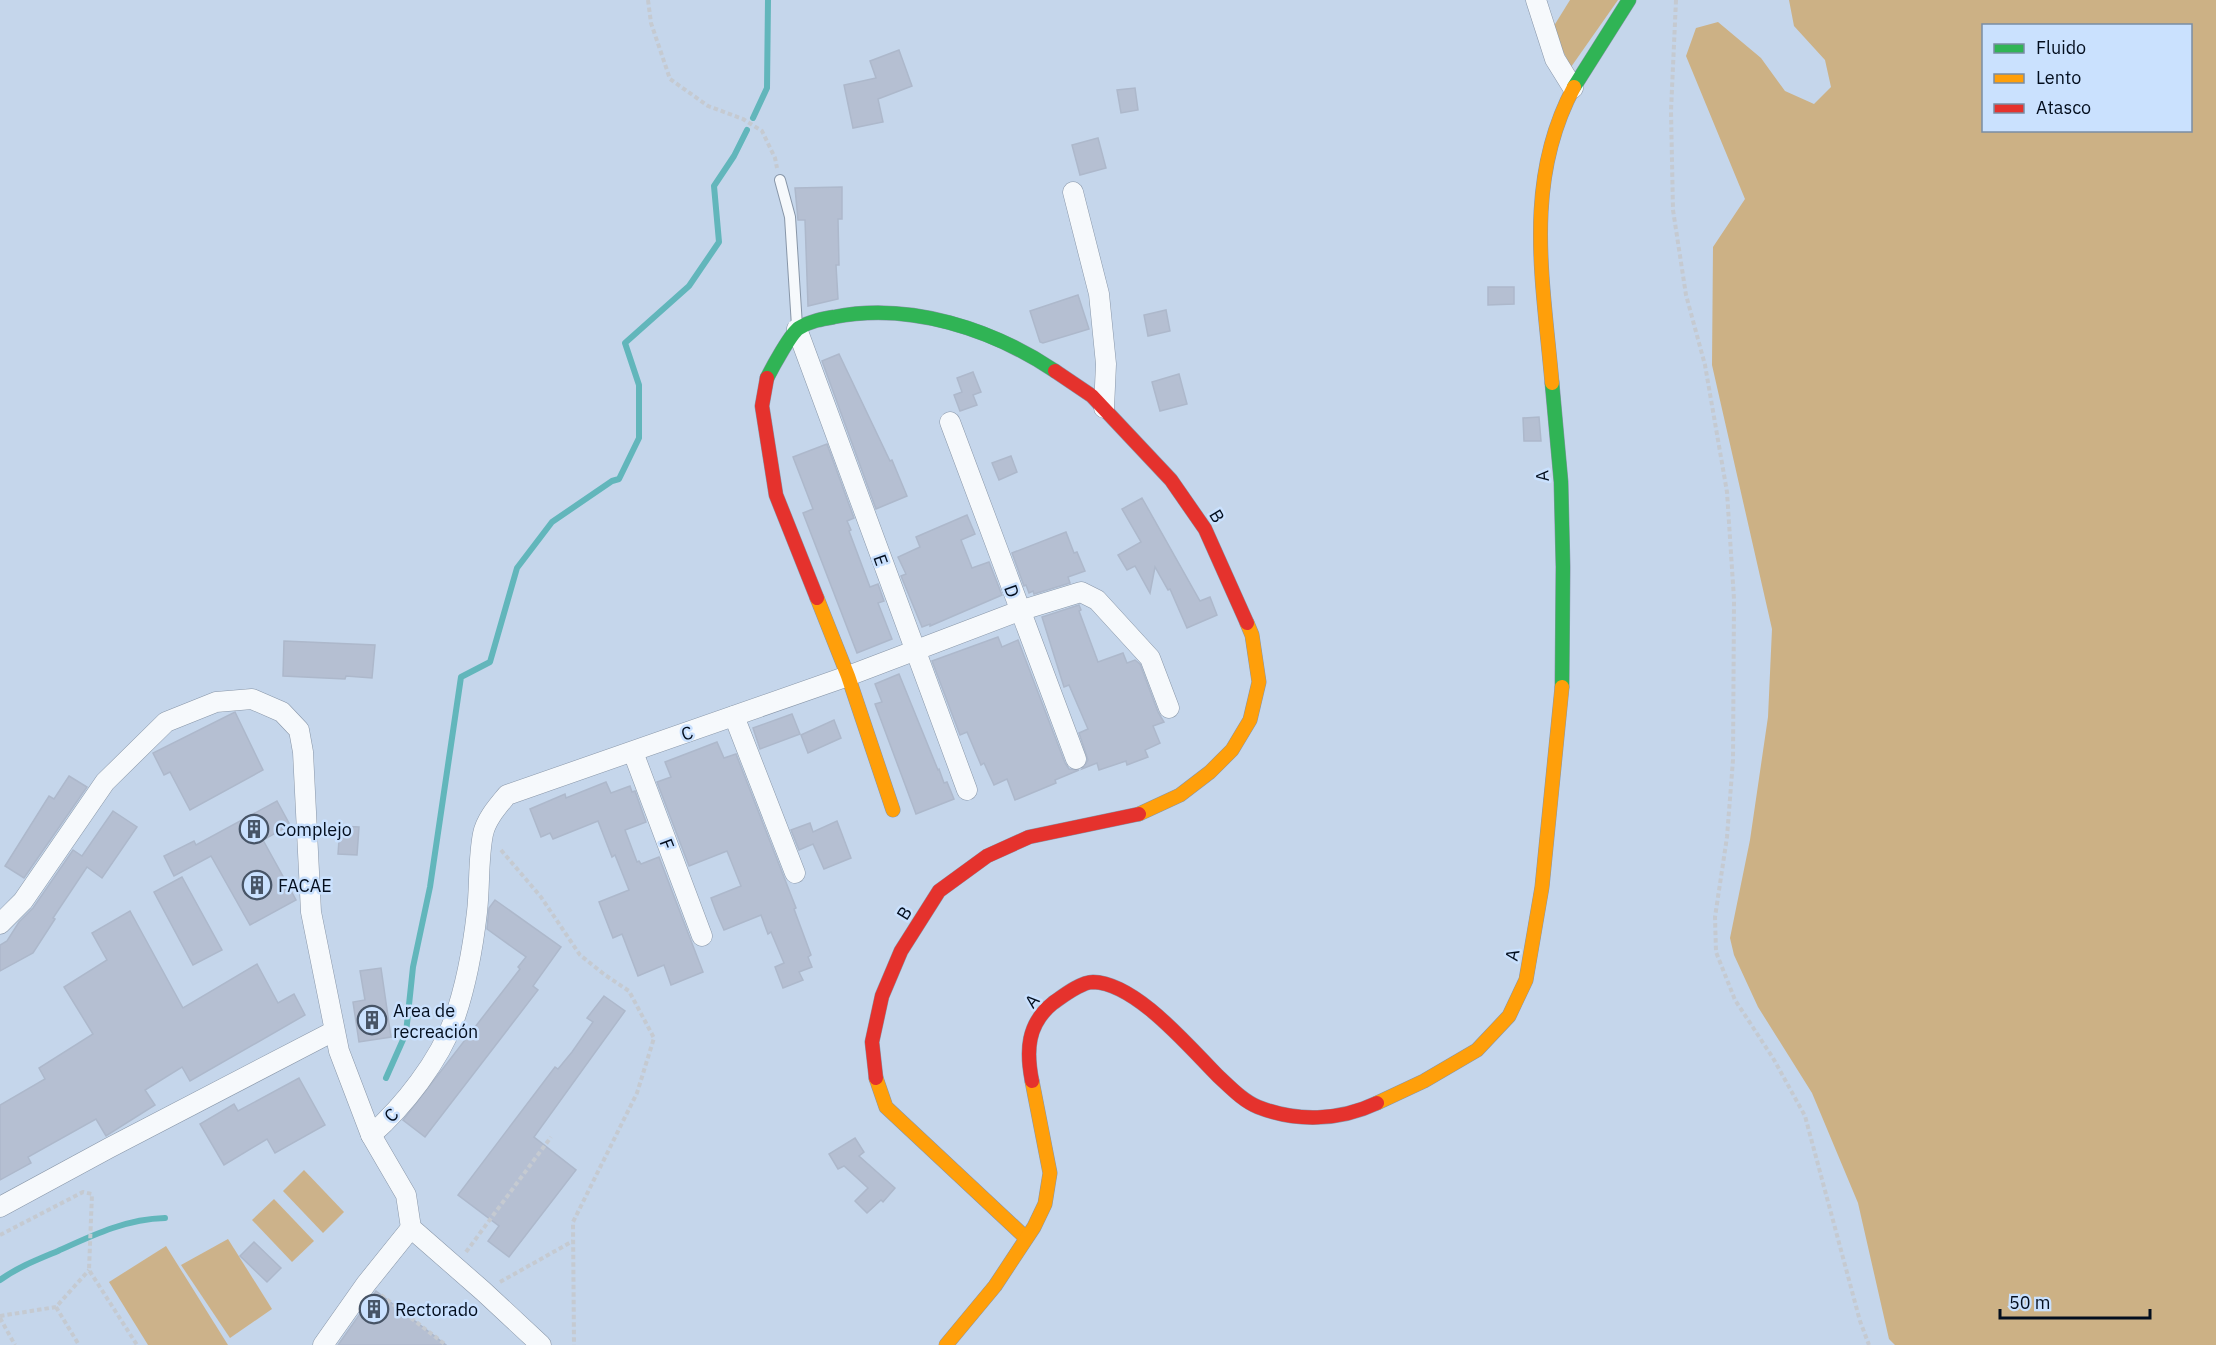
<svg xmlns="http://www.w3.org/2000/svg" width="2216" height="1345" viewBox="0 0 2216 1345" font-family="'IBM Plex Sans',sans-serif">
  <rect width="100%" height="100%" fill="#c5d6eb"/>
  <g fill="#ccb28a">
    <polygon points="304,1170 344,1212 323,1233 283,1191"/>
    <polygon points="274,1199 314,1241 292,1262 252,1220"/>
    <polygon points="228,1239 272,1309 230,1338 181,1265"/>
    <polygon points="166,1246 228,1345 148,1345 109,1282"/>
  </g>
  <g fill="#ccb185" fill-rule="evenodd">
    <polygon points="1570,0 1618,0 1571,67 1552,29"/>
    <path d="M1789,0H2216V1345H1895L1889,1339L1858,1203L1812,1093L1758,1007L1734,955L1730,938L1750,840L1768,717L1772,629L1712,365L1713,247L1745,199L1686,56L1696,28L1718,22L1761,58L1785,91L1814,104L1831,87L1825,60L1794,26ZM1984,26H2190V130H1984Z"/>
  </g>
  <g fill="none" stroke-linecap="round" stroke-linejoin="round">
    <g stroke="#62b6bb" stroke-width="6">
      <polyline points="753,118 767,88 768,0"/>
      <polyline points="386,1078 406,1033 413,967 430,887 461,677 490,662 517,568 552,522 612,481 619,479 639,438 639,385 625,343 689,286 719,242 714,186 734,156 747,130"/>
      <path d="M0,1280C18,1267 39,1259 58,1251C93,1235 126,1219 165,1218"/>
    </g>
  </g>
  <g fill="#b5bfd2" stroke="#adb8cb" stroke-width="1.5">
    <polygon points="899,50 912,86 878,99 883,122 853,128 844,85 876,78 870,61"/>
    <polygon points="1135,88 1138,110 1121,113 1117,90"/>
    <polygon points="1098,138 1106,168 1080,175 1072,145"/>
    <polygon points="842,187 842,219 838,219 839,265 836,265 838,299 808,306 805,220 798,220 795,188"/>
    <polygon points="1488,287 1514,287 1514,304 1488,305"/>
    <polygon points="1078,295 1089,329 1043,343 1040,342 1030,311"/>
    <polygon points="1166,310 1170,331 1148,336 1144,315"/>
    <polygon points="839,354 890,461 892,460 907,496 876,509 822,361"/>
    <polygon points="973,372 981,392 973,395 977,405 960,411 954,395 962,392 957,378"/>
    <polygon points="1179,374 1187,404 1160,411 1152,382"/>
    <polygon points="1539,417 1541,441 1524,441 1523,418"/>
    <polygon points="827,444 854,518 847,521 851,530 849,531 870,587 878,584 884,601 878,603 892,639 857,653 803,513 813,509 793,457"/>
    <polygon points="1011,456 1017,472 999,480 992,463"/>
    <polygon points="1142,498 1200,601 1210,597 1217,615 1187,628 1170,589 1168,590 1155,567 1150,593 1135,566 1127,570 1118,555 1141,542 1122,509"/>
    <polygon points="967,515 975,534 961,540 972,568 989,562 1002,595 930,626 930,624 922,627 901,576 906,574 898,557 920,547 916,537"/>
    <polygon points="1066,532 1074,553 1077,552 1085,571 1068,577 1070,583 1034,594 1033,591 1029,593 1026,585 1024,586 1012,553"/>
    <polygon points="1079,605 1081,610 1079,611 1098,662 1123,653 1127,663 1135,660 1140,664 1158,712 1164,722 1153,726 1160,743 1145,750 1148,757 1127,765 1126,761 1099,770 1097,763 1082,769 1088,760 1079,733 1088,729 1069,685 1064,687 1042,617"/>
    <polygon points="998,637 1002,647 1018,640 1065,763 1069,769 1079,770 1055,780 1056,783 1015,800 1007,779 994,785 984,763 981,765 967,732 960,735 932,661"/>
    <polygon points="284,641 375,645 372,678 346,676 345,679 283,676"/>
    <polygon points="899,674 938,770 939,769 944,783 947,782 954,799 916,814 875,704 882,702 875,684"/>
    <polygon points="235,712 263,770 190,810 170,772 164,775 153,753"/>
    <polygon points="792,714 800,734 760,749 753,728"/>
    <polygon points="834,720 841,738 808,753 801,735"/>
    <polygon points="717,742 724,758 736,754 796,908 794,909 811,955 808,957 812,967 799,972 803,980 783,988 775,967 784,963 771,932 768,934 761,915 724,930 717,914 711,898 741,886 727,851 689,866 657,782 671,777 665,762"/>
    <polygon points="69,776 87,787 24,878 5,866 49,796 54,799"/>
    <polygon points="606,782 611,793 630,786 632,792 635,791 646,822 625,830 637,862 639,861 641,864 659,857 703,972 671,985 664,965 638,976 622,934 613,938 599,902 629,890 615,855 612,857 598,821 553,839 550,833 541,837 530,809 565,794 566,798"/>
    <polygon points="277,801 290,825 263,840 296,900 250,925 211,856 174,876 164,856 194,841 196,845"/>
    <polygon points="113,811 137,827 102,878 87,867 53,918 55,919 33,953 0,971 0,945 7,941 19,922 33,908 73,850 82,856"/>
    <polygon points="837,821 851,858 824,869 813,844 799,850 791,830 810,823 813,832"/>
    <polygon points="340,826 359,827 357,855 338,854"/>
    <polygon points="182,877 222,950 193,965 154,892"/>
    <polygon points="495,900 561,947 533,986 538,990 425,1137 403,1120 520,969 518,967 526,957 487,929 489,908"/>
    <polygon points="130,911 183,1008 257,964 278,1003 294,994 305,1015 190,1081 182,1067 145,1090 155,1105 106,1136 96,1119 28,1157 31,1163 0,1180 0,1105 45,1079 39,1068 93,1034 64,987 107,960 92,933"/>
    <polygon points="381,968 391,1037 359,1042 353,1002 365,1000 360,971"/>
    <polygon points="604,996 625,1011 534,1137 576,1170 509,1257 488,1241 499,1226 458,1195 555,1067 558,1069 572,1052 593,1022 587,1018"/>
    <polygon points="299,1078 325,1125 275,1153 267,1139 224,1165 200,1124 234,1104 238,1111"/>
    <polygon points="855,1138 864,1152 859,1156 895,1188 883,1202 881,1200 867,1213 855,1201 868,1188 844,1166 838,1169 829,1154"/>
    <polygon points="254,1242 281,1268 267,1282 240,1256"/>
    <polygon points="376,1291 446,1345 338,1345"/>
  </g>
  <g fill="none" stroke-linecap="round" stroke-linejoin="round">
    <g stroke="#8896a8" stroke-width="12">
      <polyline id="lane" points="780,180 790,217 797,326"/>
    </g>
    <g stroke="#8896a8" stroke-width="21">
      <g id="street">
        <polyline points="1536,0 1555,59 1573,88"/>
        <polyline points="1073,192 1099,294 1106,364 1104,408"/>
        <polyline points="797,329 967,790"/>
        <polyline points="950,422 1076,759"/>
        <polyline points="734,716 795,873"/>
        <polyline points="633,752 702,936"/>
        <polyline points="0,924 23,901 105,782 166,722 216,702 252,699 282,712 299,730 303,752 311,912 339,1051 371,1135 406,1195 411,1228 483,1291 541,1345"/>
        <path d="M371,1135C404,1106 439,1061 454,1020C466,986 473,947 477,912C480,886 478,859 483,834C486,819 498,806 507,795L848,676L1019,611L1081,592L1097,600L1150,658L1169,708"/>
        <polyline points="0,1207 109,1148 334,1031"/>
        <polyline points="323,1345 366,1284 411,1228"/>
      </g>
    </g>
    <g stroke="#8896a8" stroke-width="15">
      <g id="fast">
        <polyline points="1574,87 1629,0"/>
        <path d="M767,378C772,368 791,333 799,328C810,321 822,319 834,317C910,302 992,329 1055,371"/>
        <polyline points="1552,383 1561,482 1563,567 1562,687"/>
      </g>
    </g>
    <g stroke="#8896a8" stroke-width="15">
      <g id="slow">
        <path d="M1552,383C1543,280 1523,182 1574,87"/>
        <polyline points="817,598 848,676 893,810"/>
        <polyline points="1139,814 1180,795 1210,772 1232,750 1250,720 1259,682 1252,635 1247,623"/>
        <polyline points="876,1078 886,1107 1026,1238"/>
        <polyline points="1377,1103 1424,1081 1477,1050 1509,1016 1526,980 1542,887 1562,687"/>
        <polyline points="946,1345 995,1286 1034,1227 1045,1204 1050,1173 1032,1081"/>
      </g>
    </g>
    <g stroke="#8896a8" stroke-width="15">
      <g id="jam">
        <polyline points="1055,371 1092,396 1171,480 1205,529 1247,623"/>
        <polyline points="767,378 762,406 776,495 817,598"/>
        <polyline points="876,1078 872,1042 882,996 901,951 939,891 987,856 1029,837 1139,814"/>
        <path d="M1032,1081C1026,1051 1027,1024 1053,1003C1063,996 1081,982 1093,982C1136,983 1189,1047 1218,1076C1230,1087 1243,1101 1258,1107C1296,1122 1339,1121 1377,1103"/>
      </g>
    </g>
    <g stroke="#c5cad1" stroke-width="4" stroke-dasharray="4.5 3" stroke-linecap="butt">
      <polyline points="648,0 651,23 670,79 708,106 743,119 762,131 775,158 777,168"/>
      <polyline points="1676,0 1671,111 1673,210 1686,295 1705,365 1727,492 1734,599 1733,760 1727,837 1715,917 1716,952 1735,1000 1773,1058 1805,1116 1860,1321 1869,1345"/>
      <polyline points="501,850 541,897 580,955 605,975 629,991 654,1038 637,1093 573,1222 574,1345"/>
      <polyline points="0,1235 83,1192 92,1194 89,1270 137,1345"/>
      <polyline points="466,1252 551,1137"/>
      <polyline points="500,1282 573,1241"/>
      <polyline points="381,1295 446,1345"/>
      <polyline points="56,1307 79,1345"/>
      <polyline points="0,1316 56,1307 89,1270"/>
      <polyline points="0,1318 15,1345"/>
    </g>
    <use href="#lane" stroke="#f6f9fc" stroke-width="10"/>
    <use href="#street" stroke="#f6f9fc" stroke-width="20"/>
    <use href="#fast" stroke="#30b455" stroke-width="14"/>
    <use href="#slow" stroke="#ff9f0a" stroke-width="14"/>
    <use href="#jam" stroke="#e5322d" stroke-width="14"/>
  </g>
  <defs>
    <g id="building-ring" transform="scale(1.5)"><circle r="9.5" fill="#cae1fe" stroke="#475466" stroke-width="1.5"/><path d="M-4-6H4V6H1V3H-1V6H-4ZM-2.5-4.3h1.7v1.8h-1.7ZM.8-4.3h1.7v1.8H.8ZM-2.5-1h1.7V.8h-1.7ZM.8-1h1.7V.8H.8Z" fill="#475466"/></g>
  </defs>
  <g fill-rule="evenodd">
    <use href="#building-ring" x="254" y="829"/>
    <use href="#building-ring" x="257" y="885"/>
    <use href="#building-ring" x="372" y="1020"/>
    <use href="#building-ring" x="374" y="1309"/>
  </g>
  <g text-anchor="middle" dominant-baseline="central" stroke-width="5" stroke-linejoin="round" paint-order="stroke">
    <g font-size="18" fill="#030e1e" stroke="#cae1fe">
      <text transform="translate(1542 476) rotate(-94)">A</text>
      <text transform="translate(1217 516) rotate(59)">B</text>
      <text transform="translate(881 560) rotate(70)">E</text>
      <text transform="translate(1012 591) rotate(70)">D</text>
      <text transform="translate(687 733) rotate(-19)">C</text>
      <text transform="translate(667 844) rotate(69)">F</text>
      <text transform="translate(904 913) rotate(-58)">B</text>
      <text transform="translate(1512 955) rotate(-78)">A</text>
      <text transform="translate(1032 1001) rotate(-49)">A</text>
      <text transform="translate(391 1115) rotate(-47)">C</text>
    </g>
    <g font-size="18" fill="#030e1e" stroke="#cae1fe" text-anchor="start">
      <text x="275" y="829">Complejo</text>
      <text x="278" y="885">FACAE</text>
      <text x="393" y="1010">Area de<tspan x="393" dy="21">recreación</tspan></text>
      <text x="395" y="1309">Rectorado</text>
    </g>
  </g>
  <rect x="1982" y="24" width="210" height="108" fill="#cae1fe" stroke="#7a8da4" stroke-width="1.5"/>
  <rect x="1994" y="44" width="30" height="9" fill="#30b455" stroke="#7a8da4" stroke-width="1.5"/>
  <text x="2036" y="54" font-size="18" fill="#030e1e">Fluido</text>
  <rect x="1994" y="74" width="30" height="9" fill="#ff9f0a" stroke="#7a8da4" stroke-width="1.5"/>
  <text x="2036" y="84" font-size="18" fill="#030e1e">Lento</text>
  <rect x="1994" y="104" width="30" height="9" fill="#e5322d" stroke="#7a8da4" stroke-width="1.5"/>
  <text x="2036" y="114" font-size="18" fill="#030e1e">Atasco</text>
  <path d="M2000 1309v9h150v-9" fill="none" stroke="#030e1e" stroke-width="3"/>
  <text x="2009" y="1309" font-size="18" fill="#030e1e" stroke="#cae1fe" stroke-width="4.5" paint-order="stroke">50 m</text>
</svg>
